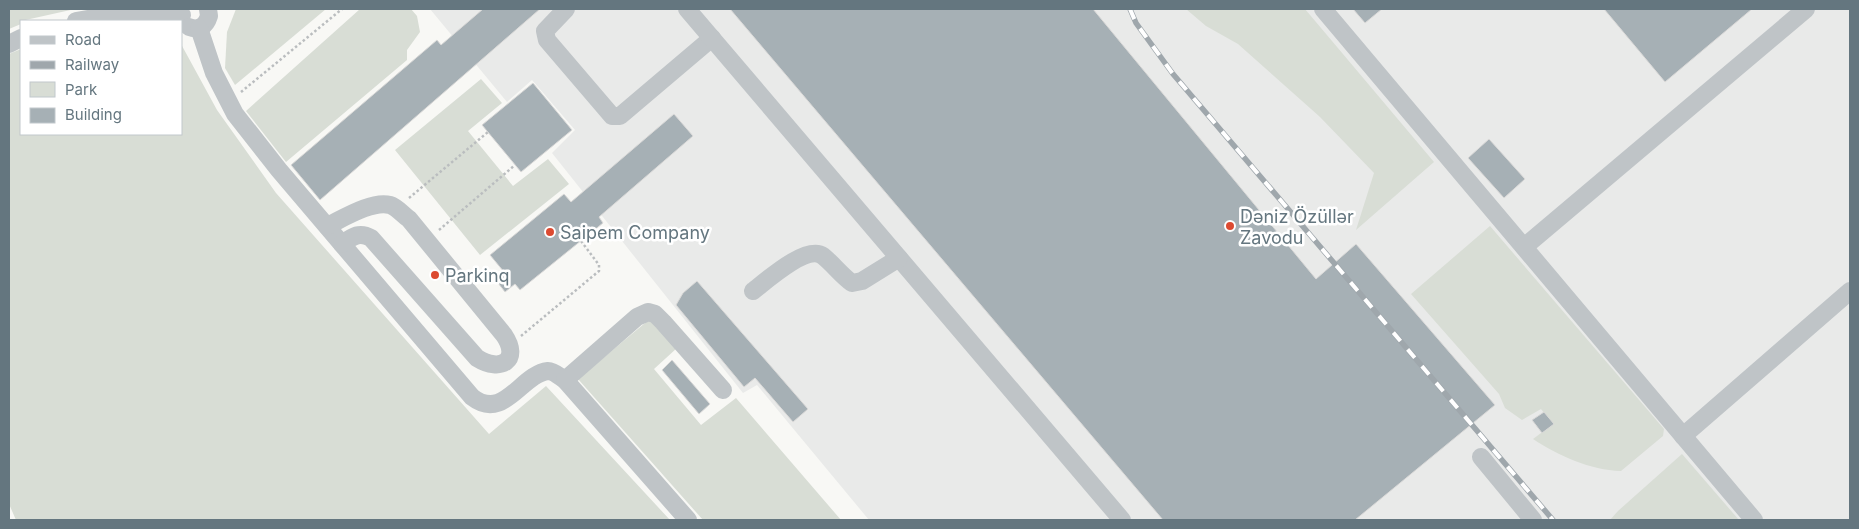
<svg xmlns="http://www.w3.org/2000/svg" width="1859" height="529" viewBox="0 0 1859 529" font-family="Inter,sans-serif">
  <rect width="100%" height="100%" fill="#f8f8f5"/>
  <polygon fill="#e9eae9" points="430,9 1850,9 1850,520 869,520 757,385 743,393 552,153 575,130 532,80 507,102"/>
  <g fill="#d8ddd5">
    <polygon points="9,9 75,9 21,21 21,24 9,29"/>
    <polygon points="236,9 326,9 235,85 225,68 227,32"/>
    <polygon points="360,9 411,9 417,16 420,32 407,50 407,60 286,162 246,111"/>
    <polygon points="1186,9 1305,9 1434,162 1356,230 1374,173 1320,117 1238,44 1206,26"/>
    <polygon points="181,44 217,110 276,193 489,434 546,386 670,520 16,520 9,504 9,54 21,49 21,134 181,134"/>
    <polygon points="481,79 502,103 468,131 513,186 548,159 569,184 480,255 395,150"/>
    <path d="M1490,226L1664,429L1663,436L1621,471C1590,470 1559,456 1533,439L1553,424L1541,409L1522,420L1505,408L1499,394L1411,294Z"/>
    <polygon points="651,318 677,348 654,369 701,425 736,398 841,520 703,520 578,379"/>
    <polygon points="1682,454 1739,520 1610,520 1618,511"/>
  </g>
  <g fill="#a6b0b5" stroke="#dad9d8">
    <polygon points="483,9 540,9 320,200 291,165 437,40 441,45"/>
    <polygon points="730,9 1093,9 1316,279 1356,244 1495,405 1355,520 1163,520"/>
    <polygon points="1353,9 1382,9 1365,23"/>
    <polygon points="1604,9 1752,9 1665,82"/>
    <polygon points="533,83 572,130 521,172 482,125"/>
    <polygon points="674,114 693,136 599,217 603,223 520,290 515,284 505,292 495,279 504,272 490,255 564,194 571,202"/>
    <polygon points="1489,139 1525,179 1504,198 1468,158"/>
    <polygon points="697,281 808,409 793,422 755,378 744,387 676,305 683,293"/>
    <polygon points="672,360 710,404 699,414 662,370"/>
    <polygon points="1544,412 1554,424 1542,433 1532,420"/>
  </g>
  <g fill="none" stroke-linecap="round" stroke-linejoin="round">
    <g stroke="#babdbf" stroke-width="2.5" stroke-dasharray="2.5 2.5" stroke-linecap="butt">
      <polyline points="241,92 342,9"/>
      <polyline points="409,198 488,132"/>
      <polyline points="439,230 515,165"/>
      <polyline points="521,336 599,271 599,265 581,241"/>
    </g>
    <g stroke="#bfc4c7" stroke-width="18">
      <polyline points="566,9 545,31 547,40 612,116 620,116 712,38"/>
      <polyline points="687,9 1122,520"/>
      <polyline points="1323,9 1754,520"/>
      <polyline points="76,21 127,12 182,15"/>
      <path d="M189,27C199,31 206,26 209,16L208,9"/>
      <path d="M199,28L214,73L235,114L279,170L472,397C504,422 521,374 548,371C554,371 560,377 565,380L688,520"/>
      <polyline points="9,44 21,38"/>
      <path d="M327,226C342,219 372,200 390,205C397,207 403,215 409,219L504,335C521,360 501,373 477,358L371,238C359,231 352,237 342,244"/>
      <polyline points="1524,247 1806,9"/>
      <path d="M753,291C766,281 807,244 823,256C833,264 841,275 852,283L862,281L899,258"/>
      <polyline points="565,380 637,317 648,312 655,314 663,322 723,390"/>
      <polyline points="1683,436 1850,291"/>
      <polyline points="1481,457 1533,520"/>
    </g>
    <g stroke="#9fa7ac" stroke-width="5.5">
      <polyline id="rail" points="1130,9 1136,23 1173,74 1553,520"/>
    </g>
    <use href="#rail" stroke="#fff" stroke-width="4" stroke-dasharray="11" stroke-linecap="butt"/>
  </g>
  <g fill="#dc4a31" stroke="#fff" stroke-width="2">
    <circle cx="1230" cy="226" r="5"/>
    <circle cx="550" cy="232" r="5"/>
    <circle cx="435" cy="275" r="5"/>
  </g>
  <g text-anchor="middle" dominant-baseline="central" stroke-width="5" stroke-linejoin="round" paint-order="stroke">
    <g font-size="18" fill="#64767f" stroke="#fff" text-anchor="start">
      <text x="1240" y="216">Dəniz Özüllər<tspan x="1240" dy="21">Zavodu</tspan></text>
      <text x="560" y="232">Saipem Company</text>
      <text x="445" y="275">Parkinq</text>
    </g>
  </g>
  <rect width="1859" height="529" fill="none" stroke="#64767f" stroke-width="20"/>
  <rect x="20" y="20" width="162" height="115" fill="#ffffff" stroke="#c1c8cc"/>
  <rect x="30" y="36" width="25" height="8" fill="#bfc4c7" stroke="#c1c8cc"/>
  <text x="65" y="45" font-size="15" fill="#64767f">Road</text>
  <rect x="30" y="61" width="25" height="8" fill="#9fa7ac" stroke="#c1c8cc"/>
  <text x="65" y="70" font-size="15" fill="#64767f">Railway</text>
  <rect x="30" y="82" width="25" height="15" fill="#d8ddd5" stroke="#c1c8cc"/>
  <text x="65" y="95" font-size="15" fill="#64767f">Park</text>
  <rect x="30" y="108" width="25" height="15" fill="#a6b0b5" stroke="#c1c8cc"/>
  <text x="65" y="120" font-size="15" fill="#64767f">Building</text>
</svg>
